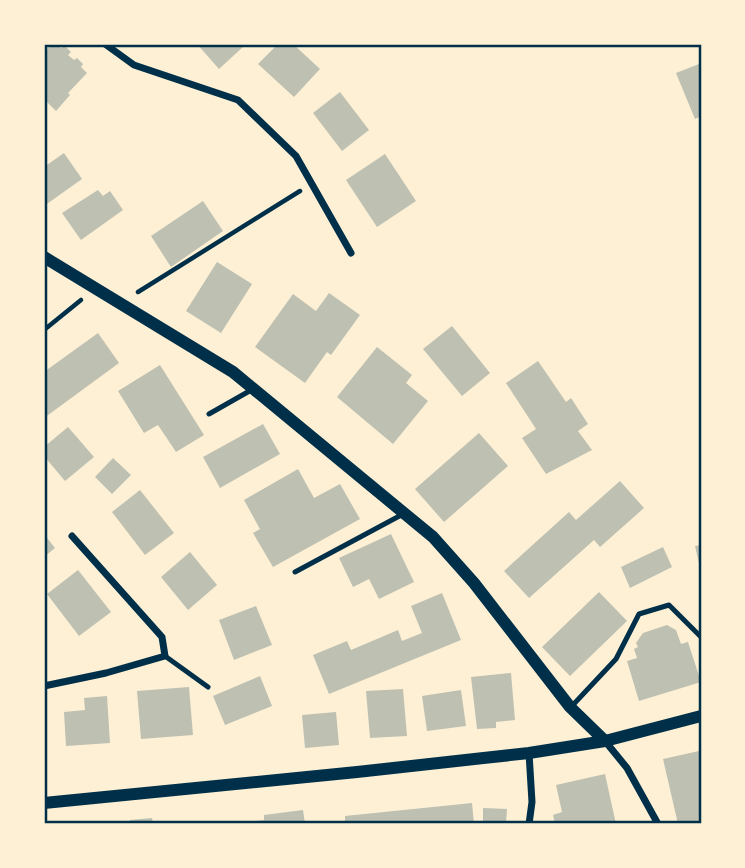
<svg xmlns="http://www.w3.org/2000/svg" width="745" height="868" viewBox="0 0 745 868" font-family="'DejaVu Sans',sans-serif">
  <rect width="100%" height="100%" fill="#fdf0d5"/>
  <g fill="#bec0b2">
    <polygon points="52,44 56,44 61,48 64,45 71,52 68,55 74,60 77,58 83,64 81,67 87,73 68,93 70,95 56,111 44,99 44,52"/>
    <polygon points="197,44 243,44 244,46 219,69"/>
    <polygon points="278,44 293,44 320,69 294,97 258,64"/>
    <polygon points="699,64 701,70 701,116 695,119 676,73"/>
    <polygon points="340,92 369,130 342,151 313,113"/>
    <polygon points="64,153 82,179 44,206 44,167"/>
    <polygon points="385,154 416,201 377,227 346,180"/>
    <polygon points="98,190 103,196 110,191 123,210 81,240 62,213"/>
    <polygon points="203,201 223,231 171,267 151,236"/>
    <polygon points="217,262 252,284 221,333 186,311"/>
    <polygon points="329,293 360,315 331,355 327,352 305,383 255,347 293,294 316,311"/>
    <polygon points="452,326 490,373 462,396 423,349"/>
    <polygon points="98,333 119,363 44,418 44,372"/>
    <polygon points="377,347 412,375 406,383 428,401 393,444 337,397"/>
    <polygon points="538,361 566,402 571,398 588,424 578,431 592,450 546,474 522,438 536,429 506,383"/>
    <polygon points="160,365 204,435 176,452 158,425 144,433 118,391"/>
    <polygon points="263,424 280,454 220,488 203,457"/>
    <polygon points="68,427 94,457 65,481 44,456 44,447"/>
    <polygon points="479,433 508,466 444,522 415,489"/>
    <polygon points="113,458 131,475 112,494 95,477"/>
    <polygon points="298,469 314,498 340,484 360,519 273,567 253,533 260,529 244,500"/>
    <polygon points="620,481 644,508 600,547 594,540 529,598 504,571 569,512 576,520"/>
    <polygon points="140,490 174,533 145,555 112,512"/>
    <polygon points="44,534 55,548 44,557"/>
    <polygon points="391,534 414,582 379,599 369,579 353,587 339,558"/>
    <polygon points="701,545 701,567 700,568 695,546"/>
    <polygon points="663,547 672,567 630,588 621,567"/>
    <polygon points="190,552 217,585 188,610 161,577"/>
    <polygon points="78,570 111,612 79,636 47,594"/>
    <polygon points="599,592 627,621 570,676 542,647"/>
    <polygon points="442,593 461,640 329,694 313,655 347,641 351,650 398,630 402,641 422,633 411,606"/>
    <polygon points="256,606 272,645 234,660 219,620"/>
    <polygon points="667,625 676,630 681,644 688,642 701,682 639,701 627,661 637,658 634,649 638,647 636,643 643,633"/>
    <polygon points="511,673 515,720 496,722 496,728 477,729 471,677"/>
    <polygon points="260,676 272,706 225,725 213,696"/>
    <polygon points="189,687 193,735 141,739 137,691"/>
    <polygon points="403,689 407,736 370,738 366,691"/>
    <polygon points="461,690 466,726 427,731 422,696"/>
    <polygon points="107,696 110,743 66,746 64,712 85,710 84,698"/>
    <polygon points="336,712 339,745 305,748 302,715"/>
    <polygon points="699,751 701,760 701,824 696,824 701,821 678,824 663,759"/>
    <polygon points="605,774 616,824 555,824 553,815 562,812 556,785"/>
    <polygon points="472,803 474,824 345,824 345,816"/>
    <polygon points="483,808 507,809 506,824 483,824"/>
    <polygon points="303,810 305,824 241,824 241,823 264,820 264,815"/>
    <polygon points="152,818 153,824 130,824 130,820"/>
  </g>
  <g fill="none" stroke-linecap="round" stroke-linejoin="round">
    <g stroke="#003049" stroke-width="4.5">
      <polyline points="138,292 300,191"/>
      <polyline points="44,330 81,300"/>
    </g>
    <g stroke="#003049" stroke-width="5">
      <polyline points="209,414 253,389"/>
      <polyline points="295,572 405,513"/>
      <polyline points="165,656 208,687"/>
      <polyline points="571,707 616,659 639,614 669,605 701,637"/>
    </g>
    <g stroke="#003049" stroke-width="7">
      <polyline points="105,44 134,65 238,100 296,156 351,253"/>
      <polyline points="44,686 106,673 165,656 162,637 72,536"/>
      <polyline points="605,741 627,768 658,824"/>
      <polyline points="529,824 532,802 529,753"/>
    </g>
    <g stroke="#003049" stroke-width="12">
      <polyline points="44,257 233,372 433,537 474,583 570,707 605,741"/>
      <polyline points="44,803 357,772 529,753 605,741 701,716"/>
    </g>
  </g>
  <rect width="745" height="868" fill="none" stroke="#fdf0d5" stroke-width="91"/>
  <rect x="46" y="46" width="654" height="776" fill="none" stroke="#003049" stroke-width="2.5"/>
</svg>
